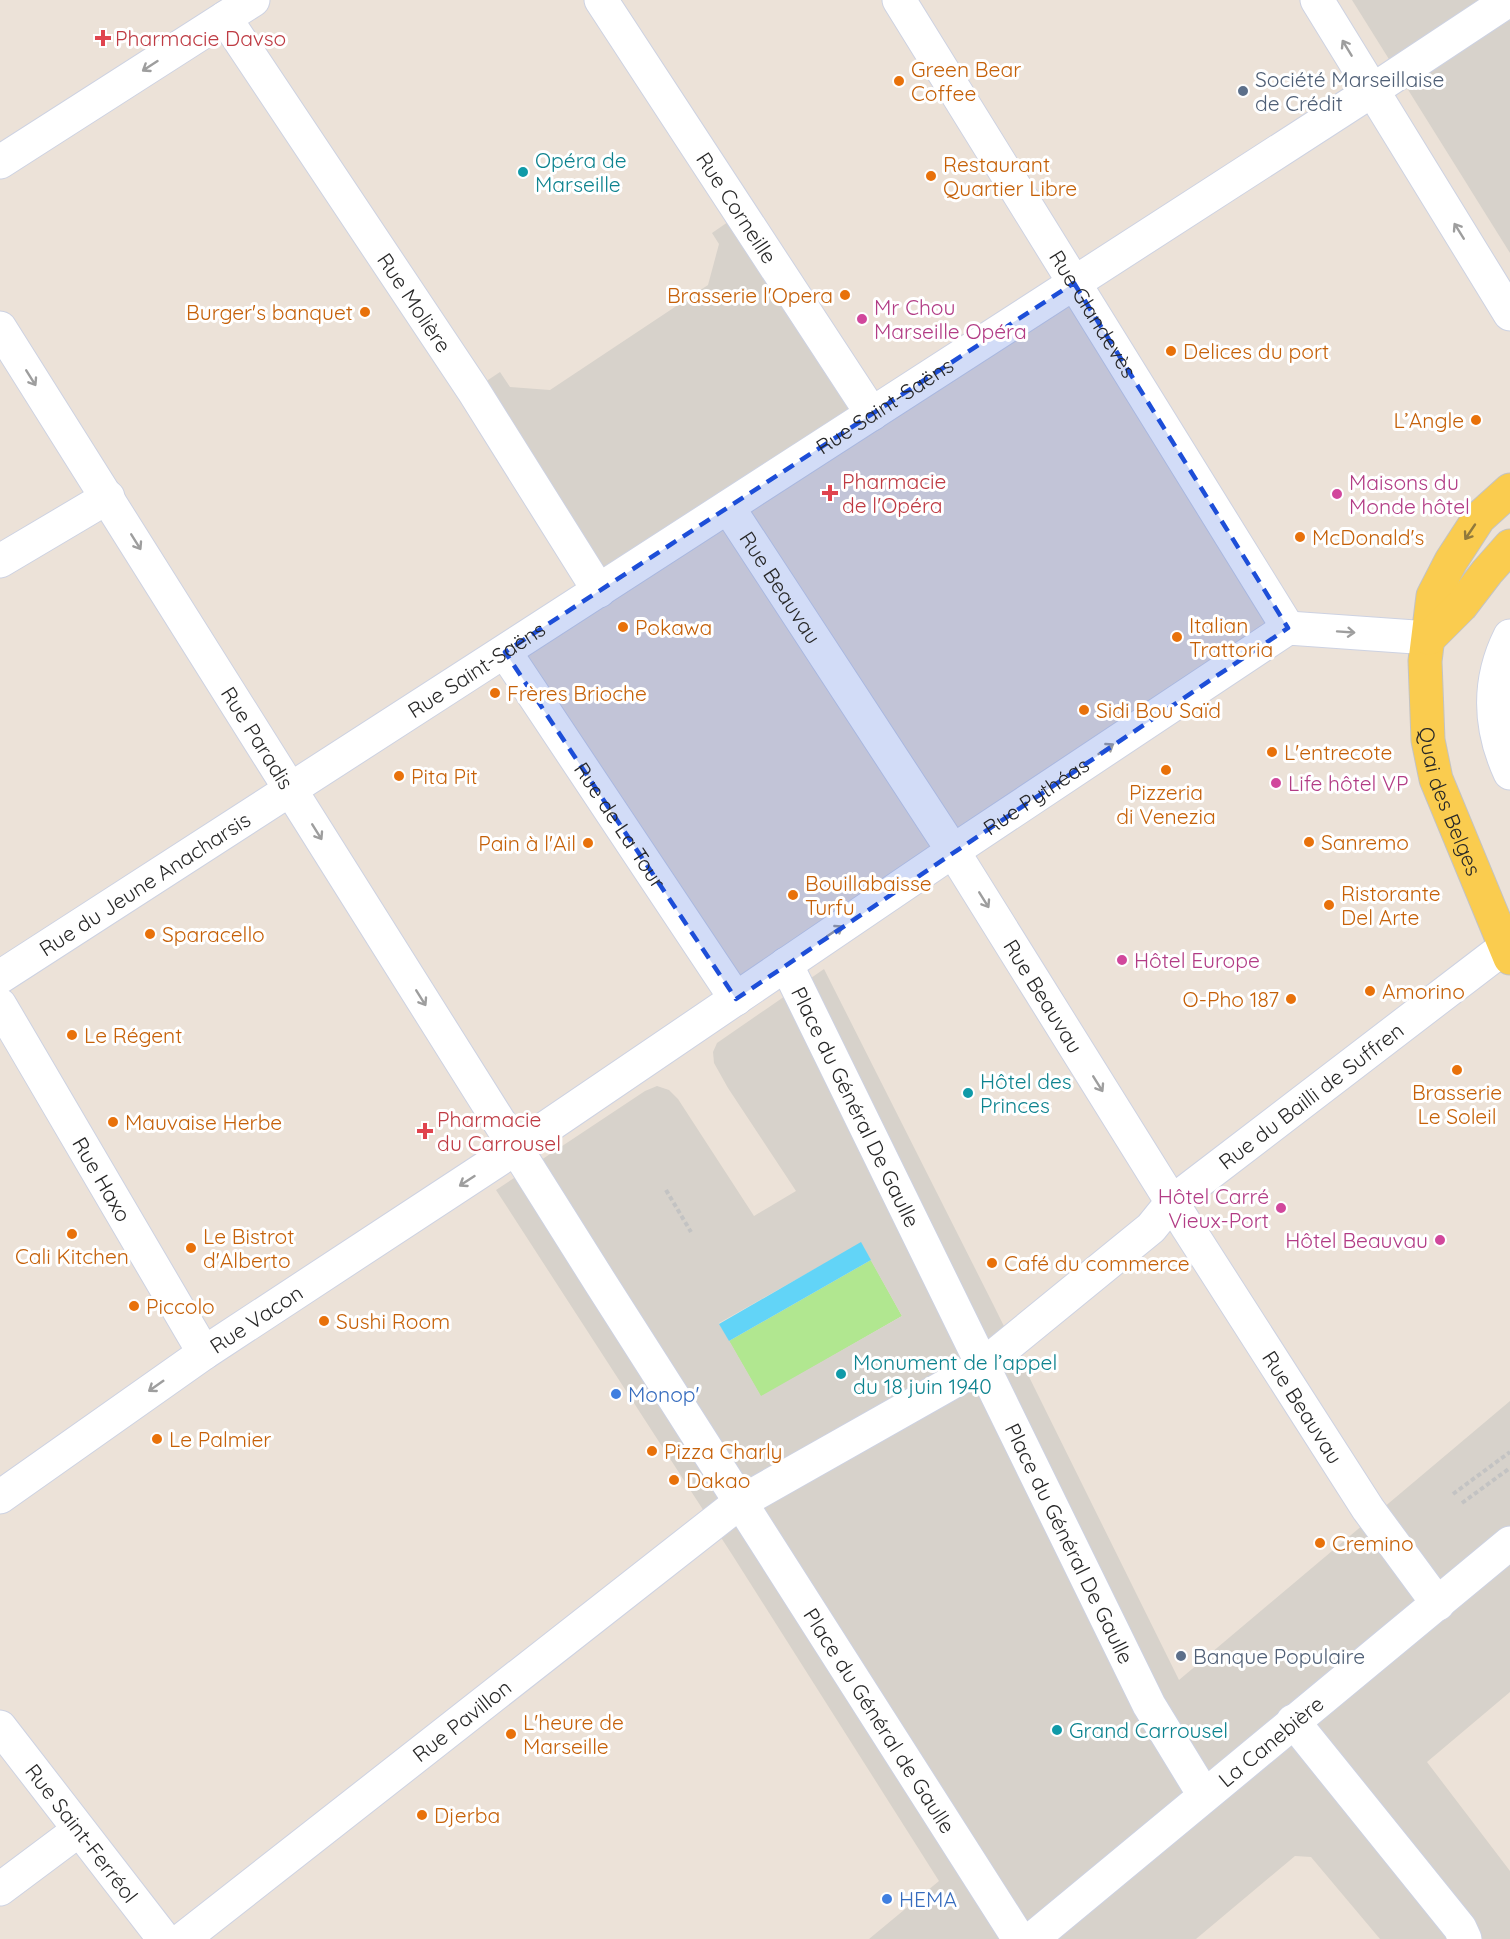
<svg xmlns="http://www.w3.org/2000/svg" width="1510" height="1939" viewBox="0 0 1510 1939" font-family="Quicksand,sans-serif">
  <rect width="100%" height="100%" fill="#ece2d8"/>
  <polygon fill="#b1e790" points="871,1260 902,1316 761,1397 729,1341"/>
  <g fill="#d7d2cb" fill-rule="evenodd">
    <polygon points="1352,0 1497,0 1510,21 1510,253"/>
    <polygon points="741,213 872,414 599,591 473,390 500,372 510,387 550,390 708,285 719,244 712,233"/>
    <path d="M824,969L993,1304L1179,1680L1510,1401V1692L1427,1762L1510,1871V1939H1380L1311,1857L1295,1856L1196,1939H869L939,1881L733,1556L496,1190L645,1091L657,1086L669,1090L678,1099L754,1216L796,1191L728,1088L714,1063L713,1052L717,1043ZM861,1243L902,1316L761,1396L719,1323Z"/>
  </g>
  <polygon fill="#62d4f7" points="861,1242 871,1260 729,1341 719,1324"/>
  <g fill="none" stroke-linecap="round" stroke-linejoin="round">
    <g stroke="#cdd2e2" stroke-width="35">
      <g id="minor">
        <path id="s1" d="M601,0L872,414"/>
        <path id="s2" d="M899,0L1288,628"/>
        <polyline points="1317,0 1510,314"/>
        <path id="s3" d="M225,18L473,390L599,591"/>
        <polyline points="0,162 253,0"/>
        <path id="s4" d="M0,328L600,1282L1019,1939"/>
        <path id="s5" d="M728,507L953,851L1188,1228L1368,1509L1438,1604"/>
        <polyline points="0,561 108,497"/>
        <polyline points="1288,628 1429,638"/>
        <path d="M1510,636C1487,682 1489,727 1510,773"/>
        <path id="s6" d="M505,652L736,999"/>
        <path id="s7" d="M786,964L1149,1705L1204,1795"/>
        <path id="s8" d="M0,977L1373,90L1509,0"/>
        <path id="s9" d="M0,1005L204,1353"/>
        <path id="s10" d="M0,1497L204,1353L516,1148L953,851L1288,628"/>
        <polyline points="1293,1721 1460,1928 1465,1939"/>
        <path id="s11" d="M0,1727L164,1939"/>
        <polyline points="0,1889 79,1830"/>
        <path id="s12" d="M183,1939L739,1503L983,1365L1151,1228L1172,1202L1505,947"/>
        <path id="s13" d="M1032,1939L1510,1543"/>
      </g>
    </g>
    <g stroke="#c3c3c3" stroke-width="35">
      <g id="major">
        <path id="s14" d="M1510,490L1479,518L1451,561L1433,596L1425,661L1428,740L1436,779L1510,958"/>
        <polyline points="1429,638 1461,606 1487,572 1510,546"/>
      </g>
    </g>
    <g stroke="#c3c3c3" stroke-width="4" stroke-dasharray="4.5 3" stroke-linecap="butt">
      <polyline points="666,1190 691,1232"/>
      <polyline points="1453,1494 1510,1452"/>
      <polyline points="1462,1503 1510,1468"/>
    </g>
    <use href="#minor" stroke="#fff" stroke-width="33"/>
    <use href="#major" stroke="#facc4f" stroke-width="33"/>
  </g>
  <defs><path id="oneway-shaft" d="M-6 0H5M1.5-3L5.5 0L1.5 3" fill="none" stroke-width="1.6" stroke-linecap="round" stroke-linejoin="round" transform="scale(1.5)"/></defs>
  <g stroke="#9e9e9e">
    <use href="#oneway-shaft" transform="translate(1347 48) rotate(-121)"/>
    <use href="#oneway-shaft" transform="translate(150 66) rotate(147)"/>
    <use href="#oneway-shaft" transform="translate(1459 231) rotate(-122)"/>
    <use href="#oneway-shaft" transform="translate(31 378) rotate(58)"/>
    <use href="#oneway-shaft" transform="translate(136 542) rotate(58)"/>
    <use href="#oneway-shaft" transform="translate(1346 632) rotate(4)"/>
    <use href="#oneway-shaft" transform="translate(1106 749) rotate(-34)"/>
    <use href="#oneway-shaft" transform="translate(317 832) rotate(58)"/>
    <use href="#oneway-shaft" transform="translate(984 900) rotate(58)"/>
    <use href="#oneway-shaft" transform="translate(835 931) rotate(-34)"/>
    <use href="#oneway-shaft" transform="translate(421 998) rotate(58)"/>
    <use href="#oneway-shaft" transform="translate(1098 1084) rotate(58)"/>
    <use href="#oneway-shaft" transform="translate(467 1181) rotate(147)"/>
    <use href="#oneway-shaft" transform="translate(156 1386) rotate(145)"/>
  </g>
  <use stroke="#917a3c" href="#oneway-shaft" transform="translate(1470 532) rotate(124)"/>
  <path fill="#1d4ed8" fill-opacity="0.2" stroke="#1d4ed8" stroke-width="4.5" stroke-dasharray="12 8" stroke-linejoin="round" d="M1074,283L1288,628L736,999L505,652Z"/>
  <g fill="#e0444e" stroke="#fff" stroke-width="2">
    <path d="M100 29h6v6h6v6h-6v6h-6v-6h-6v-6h6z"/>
    <path d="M827 484h6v6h6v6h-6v6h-6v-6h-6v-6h6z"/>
    <path d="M422 1122h6v6h6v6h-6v6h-6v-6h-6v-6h6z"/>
  </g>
  <g fill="#e8710a" stroke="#fff" stroke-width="2">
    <circle cx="899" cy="81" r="6"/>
    <circle cx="931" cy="176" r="6"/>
    <circle cx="845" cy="295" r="6"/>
    <circle cx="365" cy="312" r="6"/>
    <circle cx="1171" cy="351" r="6"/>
    <circle cx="1476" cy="420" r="6"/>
    <circle cx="1300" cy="537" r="6"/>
    <circle cx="623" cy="627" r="6"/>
    <circle cx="1177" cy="637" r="6"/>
    <circle cx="495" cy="693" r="6"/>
    <circle cx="1084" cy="710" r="6"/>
    <circle cx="1272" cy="752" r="6"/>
    <circle cx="1166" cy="770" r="6"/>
    <circle cx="399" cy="776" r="6"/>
    <circle cx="1309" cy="842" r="6"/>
    <circle cx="588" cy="843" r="6"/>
    <circle cx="793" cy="895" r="6"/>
    <circle cx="1329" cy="905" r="6"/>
    <circle cx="150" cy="934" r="6"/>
    <circle cx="1370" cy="991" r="6"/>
    <circle cx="1291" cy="999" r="6"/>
    <circle cx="72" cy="1035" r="6"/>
    <circle cx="1457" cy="1070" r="6"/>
    <circle cx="113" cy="1122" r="6"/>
    <circle cx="72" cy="1234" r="6"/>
    <circle cx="191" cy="1248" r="6"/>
    <circle cx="992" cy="1263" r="6"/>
    <circle cx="134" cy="1306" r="6"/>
    <circle cx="324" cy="1321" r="6"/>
    <circle cx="157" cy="1439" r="6"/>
    <circle cx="652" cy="1451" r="6"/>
    <circle cx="674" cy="1480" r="6"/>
    <circle cx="1320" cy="1543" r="6"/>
    <circle cx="511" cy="1734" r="6"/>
    <circle cx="422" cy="1815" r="6"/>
  </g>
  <g fill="#5c6f8a" stroke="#fff" stroke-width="2">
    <circle cx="1243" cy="91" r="6"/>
    <circle cx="1181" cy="1656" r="6"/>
  </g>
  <g fill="#0f9aa8" stroke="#fff" stroke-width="2">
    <circle cx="523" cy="172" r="6"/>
    <circle cx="968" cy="1093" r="6"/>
    <circle cx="841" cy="1374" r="6"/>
    <circle cx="1057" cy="1730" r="6"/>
  </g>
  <g fill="#d1479c" stroke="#fff" stroke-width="2">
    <circle cx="862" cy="319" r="6"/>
    <circle cx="1337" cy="494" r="6"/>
    <circle cx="1276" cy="783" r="6"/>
    <circle cx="1122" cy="960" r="6"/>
    <circle cx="1281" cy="1208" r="6"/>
    <circle cx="1440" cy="1240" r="6"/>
  </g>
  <g fill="#3f7fe0" stroke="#fff" stroke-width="2">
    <circle cx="616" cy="1394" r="6"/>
    <circle cx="887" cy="1899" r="6"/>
  </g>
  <g text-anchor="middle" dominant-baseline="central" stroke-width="6" stroke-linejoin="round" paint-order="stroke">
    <g font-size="21" fill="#be3a42" stroke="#fff" text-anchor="start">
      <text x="115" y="38">Pharmacie Davso</text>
      <text x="842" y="481">Pharmacie<tspan x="842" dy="24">de l'Opéra</tspan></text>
      <text x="437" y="1119">Pharmacie<tspan x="437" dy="24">du Carrousel</tspan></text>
    </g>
    <g font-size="21" fill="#c56008" stroke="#fff" text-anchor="start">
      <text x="911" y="69">Green Bear<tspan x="911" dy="24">Coffee</tspan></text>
      <text x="943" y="164">Restaurant<tspan x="943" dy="24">Quartier Libre</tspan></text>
      <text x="833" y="295" text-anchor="end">Brasserie l'Opera</text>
      <text x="353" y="312" text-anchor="end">Burger's banquet</text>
      <text x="1183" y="351">Delices du port</text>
      <text x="1464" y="420" text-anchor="end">L’Angle</text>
      <text x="1312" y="537">McDonald's</text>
      <text x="1189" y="625">Italian<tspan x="1189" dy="24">Trattoria</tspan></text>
      <text x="635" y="627">Pokawa</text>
      <text x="507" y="693">Frères Brioche</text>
      <text x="1096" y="710">Sidi Bou Saïd</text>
      <text x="1284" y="752">L'entrecote</text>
      <text x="411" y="776">Pita Pit</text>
      <text x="1166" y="792" text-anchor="middle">Pizzeria<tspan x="1166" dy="24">di Venezia</tspan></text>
      <text x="1321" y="842">Sanremo</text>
      <text x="576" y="843" text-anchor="end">Pain à l'Ail</text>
      <text x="805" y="883">Bouillabaisse<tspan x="805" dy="24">Turfu</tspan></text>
      <text x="1341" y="893">Ristorante<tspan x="1341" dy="24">Del Arte</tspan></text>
      <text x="162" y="934">Sparacello</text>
      <text x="1382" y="991">Amorino</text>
      <text x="1279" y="999" text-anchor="end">O-Pho 187</text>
      <text x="84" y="1035">Le Régent</text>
      <text x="1457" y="1092" text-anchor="middle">Brasserie<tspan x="1457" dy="24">Le Soleil</tspan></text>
      <text x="125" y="1122">Mauvaise Herbe</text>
      <text x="203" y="1236">Le Bistrot<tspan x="203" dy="24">d'Alberto</tspan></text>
      <text x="72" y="1256" text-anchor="middle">Cali Kitchen</text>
      <text x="1004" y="1263">Café du commerce</text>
      <text x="146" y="1306">Piccolo</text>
      <text x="336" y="1321">Sushi Room</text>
      <text x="169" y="1439">Le Palmier</text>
      <text x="664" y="1451">Pizza Charly</text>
      <text x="686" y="1480">Dakao</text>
      <text x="1332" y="1543">Cremino</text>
      <text x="523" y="1722">L'heure de<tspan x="523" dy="24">Marseille</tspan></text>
      <text x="434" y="1815">Djerba</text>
    </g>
    <g font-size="21" fill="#4e5e75" stroke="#fff" text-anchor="start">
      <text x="1255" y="79">Société Marseillaise<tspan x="1255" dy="24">de Crédit</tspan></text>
      <text x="1193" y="1656">Banque Populaire</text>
    </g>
    <g font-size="21" fill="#0d838f" stroke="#fff" text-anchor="start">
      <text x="535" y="160">Opéra de<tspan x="535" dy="24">Marseille</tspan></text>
      <text x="980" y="1081">Hôtel des<tspan x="980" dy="24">Princes</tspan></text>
      <text x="853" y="1362">Monument de l’appel<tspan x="853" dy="24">du 18 juin 1940</tspan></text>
      <text x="1069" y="1730">Grand Carrousel</text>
    </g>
    <g font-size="21" fill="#282828" stroke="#fff">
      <text stroke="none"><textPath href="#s1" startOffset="248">Rue Corneille</textPath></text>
      <text stroke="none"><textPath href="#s3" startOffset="342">Rue Molière</textPath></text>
      <text stroke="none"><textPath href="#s2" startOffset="369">Rue Glandevès</textPath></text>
      <text stroke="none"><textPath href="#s8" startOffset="1053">Rue Saint-Saëns</textPath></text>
      <text stroke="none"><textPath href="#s5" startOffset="96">Rue Beauvau</textPath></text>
      <text stroke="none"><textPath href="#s8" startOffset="567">Rue Saint-Saëns</textPath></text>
      <text stroke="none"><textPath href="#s4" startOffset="484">Rue Paradis</textPath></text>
      <text stroke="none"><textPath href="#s10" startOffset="1251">Rue Pythéas</textPath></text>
      <text stroke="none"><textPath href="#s14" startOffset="342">Quai des Belges</textPath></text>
      <text stroke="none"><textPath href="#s6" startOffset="208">Rue de La Tour</textPath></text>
      <text stroke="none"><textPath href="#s8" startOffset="172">Rue du Jeune Anacharsis</textPath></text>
      <text stroke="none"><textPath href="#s5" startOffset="582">Rue Beauvau</textPath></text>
      <text stroke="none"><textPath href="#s12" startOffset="1412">Rue du Bailli de Suffren</textPath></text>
      <text stroke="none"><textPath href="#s7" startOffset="159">Place du Général De Gaulle</textPath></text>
      <text stroke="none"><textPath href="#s9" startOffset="202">Rue Haxo</textPath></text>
      <text stroke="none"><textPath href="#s10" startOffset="312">Rue Vacon</textPath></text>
      <text stroke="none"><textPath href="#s5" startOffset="1068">Rue Beauvau</textPath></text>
      <text stroke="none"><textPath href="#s7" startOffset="645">Place du Général De Gaulle</textPath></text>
      <text stroke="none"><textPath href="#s12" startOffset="354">Rue Pavillon</textPath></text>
      <text stroke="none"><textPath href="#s4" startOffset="1647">Place du Général de Gaulle</textPath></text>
      <text stroke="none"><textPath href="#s13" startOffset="310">La Canebière</textPath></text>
      <text stroke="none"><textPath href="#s11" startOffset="134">Rue Saint-Ferréol</textPath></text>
    </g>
    <g font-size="21" fill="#b23c85" stroke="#fff" text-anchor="start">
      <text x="874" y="307">Mr Chou<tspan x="874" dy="24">Marseille Opéra</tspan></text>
      <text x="1349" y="482">Maisons du<tspan x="1349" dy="24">Monde hôtel</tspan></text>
      <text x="1288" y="783">Life hôtel VP</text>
      <text x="1134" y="960">Hôtel Europe</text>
      <text x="1269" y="1196" text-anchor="end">Hôtel Carré<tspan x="1269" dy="24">Vieux-Port</tspan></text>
      <text x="1428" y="1240" text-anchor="end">Hôtel Beauvau</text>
    </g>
    <g font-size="21" fill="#366cbe" stroke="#fff" text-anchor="start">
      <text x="628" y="1394">Monop'</text>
      <text x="899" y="1899">HEMA</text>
    </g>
  </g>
</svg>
